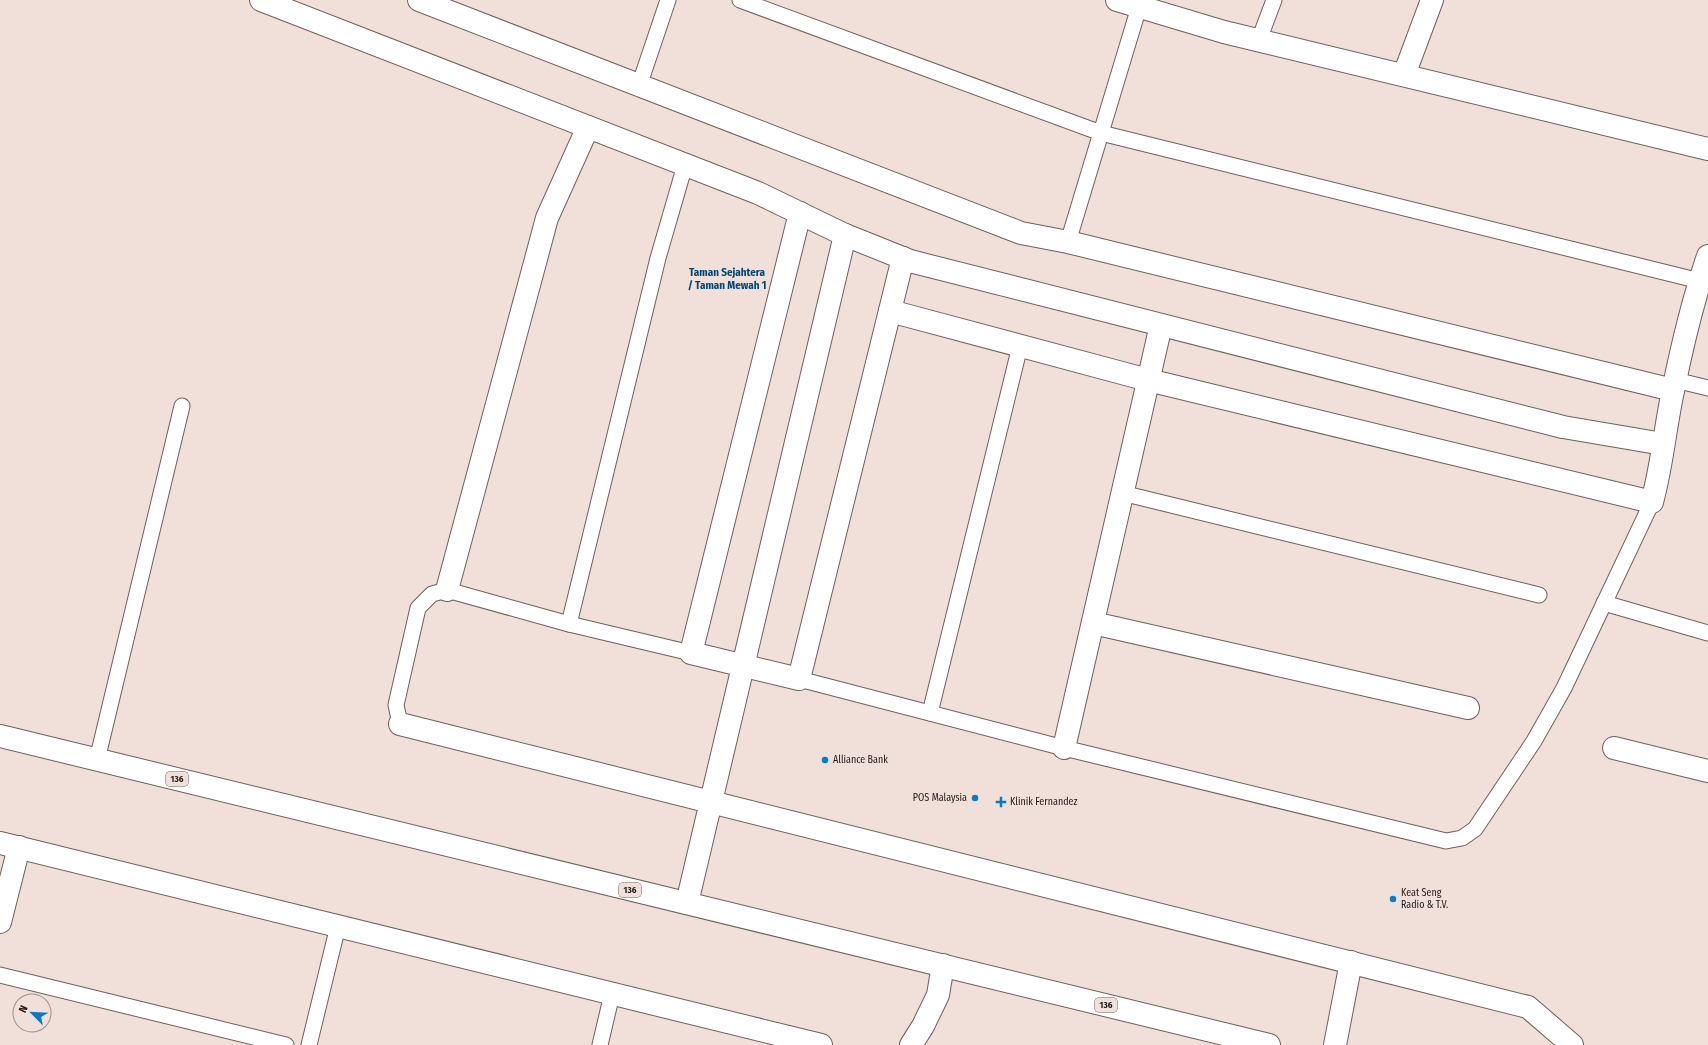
<svg xmlns="http://www.w3.org/2000/svg" width="1708" height="1045" viewBox="0 0 1708 1045" font-family="'Fira Sans Condensed',sans-serif">
  <rect width="100%" height="100%" fill="#f1dfda"/>
  <g fill="none" stroke-linecap="round" stroke-linejoin="round">
    <g stroke="#6f605b" stroke-width="17">
      <g id="lane">
        <polyline points="740,0 1101,133 1700,281"/>
        <polyline points="1259,40 1274,0"/>
        <polyline points="639,86 668,0"/>
        <polyline points="1068,242 1139,7"/>
        <polyline points="1675,380 1708,388"/>
        <polyline points="1122,493 1539,595"/>
        <polyline points="1604,603 1708,633"/>
        <polyline points="569,624 658,258 685,165"/>
        <polyline points="799,679 1064,748 1446,841 1462,838 1475,829 1534,741 1564,688 1652,502"/>
        <polyline points="930,713 1020,346"/>
        <polyline points="400,724 396,705 418,608 432,594 447,590 569,624 691,653"/>
        <polyline points="97,760 182,406"/>
        <polyline points="0,975 286,1045"/>
        <polyline points="309,1045 338,926"/>
        <polyline points="600,1045 612,994"/>
      </g>
    </g>
    <g stroke="#6f605b" stroke-width="24">
      <g id="street">
        <polyline points="261,0 758,193 845,235 910,261 1563,427 1663,444"/>
        <polyline points="419,0 1021,233 1068,242 1673,390"/>
        <polyline points="1117,0 1224,32 1708,149"/>
        <polyline points="1404,75 1432,0"/>
        <polyline points="800,213 691,653 799,679 903,258"/>
        <path d="M890,311L1148,380L1652,502C1662,466 1665,428 1673,391C1682,346 1693,300 1708,256"/>
        <polyline points="447,590 547,218 588,127"/>
        <polyline points="1093,623 1468,708"/>
        <polyline points="400,724 1528,1007 1572,1045"/>
        <polyline points="1064,748 1161,325"/>
        <polyline points="1614,748 1708,771"/>
        <polyline points="0,843 821,1045"/>
        <polyline points="687,903 845,235"/>
        <polyline points="0,922 19,847"/>
        <polyline points="911,1045 923,1026 938,995 943,965"/>
        <polyline points="1335,1045 1351,962"/>
      </g>
    </g>
    <g stroke="#6f605b" stroke-width="24">
      <polyline id="primary" points="0,736 1269,1045"/>
    </g>
    <use href="#lane" stroke="#fff" stroke-width="15"/>
    <use href="#street" stroke="#fff" stroke-width="22"/>
    <use href="#primary" stroke="#fff" stroke-width="22"/>
  </g>
  <g fill="#0b7ac4" stroke="#f1dfda" stroke-width="1.5">
    <circle cx="825" cy="760" r="4"/>
    <circle cx="975" cy="798" r="4"/>
    <path d="M999 796h4v4h4v4h-4v4h-4v-4h-4v-4h4z"/>
    <circle cx="1393" cy="899" r="4"/>
  </g>
  <g text-anchor="middle" dominant-baseline="central" stroke-width="4" stroke-linejoin="round" paint-order="stroke">
    <g fill="#f1dfda" stroke="#5f5552" stroke-width="1">
      <rect x="166" y="772" width="22" height="14" rx="3"/>
      <rect x="619" y="883" width="22" height="14" rx="3"/>
      <rect x="1095" y="998" width="22" height="14" rx="3"/>
    </g>
    <g font-size="9" font-weight="bold" fill="#201a18">
      <text x="177" y="779">136</text>
      <text x="630" y="890">136</text>
      <text x="1106" y="1005">136</text>
    </g>
    <g font-size="10" fill="#201a18" stroke="#f1dfda" text-anchor="start">
      <text x="833" y="760">Alliance Bank</text>
      <text x="967" y="798" text-anchor="end">POS Malaysia</text>
      <text x="1010" y="802">Klinik Fernandez</text>
      <text x="1401" y="893">Keat Seng<tspan x="1401" dy="12">Radio &amp; T.V.</tspan></text>
    </g>
    <g font-size="11" font-weight="bold" fill="#004674" stroke="#f1dfda">
      <text x="727" y="272">Taman Sejahtera<tspan x="727" dy="13">/ Taman Mewah 1</tspan></text>
    </g>
  </g>
  <g transform="translate(32 1013) rotate(294)"><circle r="19" fill="#f1dfda" stroke="#9d908c"/>
  <path d="M0-3L7 15L0 10L-7 15Z" fill="#0b7ac4"/>
  <text y="-6" font-size="11" font-weight="bold" text-anchor="middle" fill="#201a18">N</text>
  </g>
</svg>
